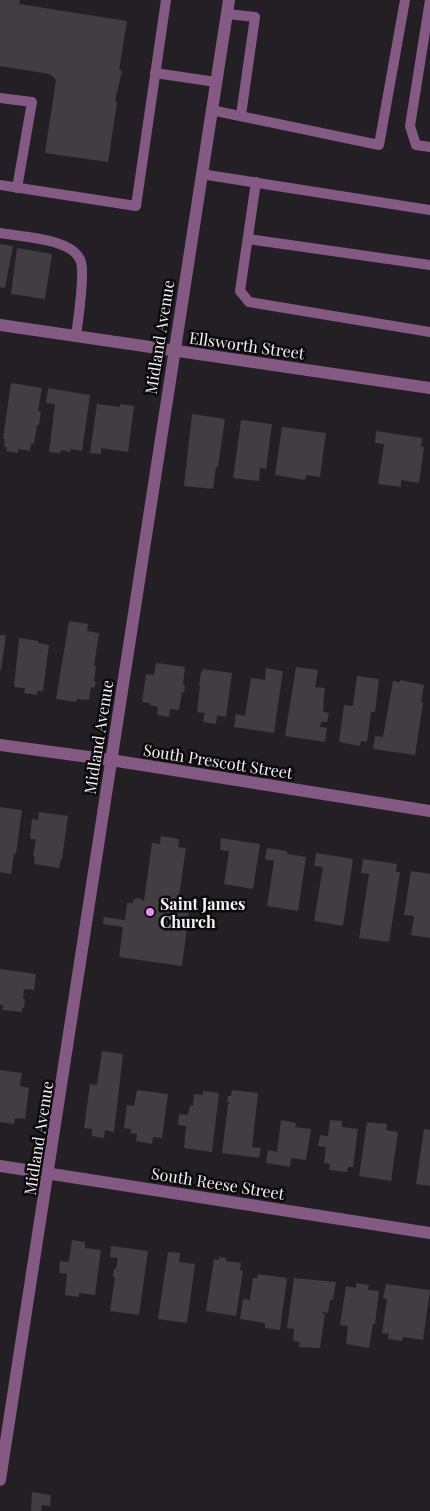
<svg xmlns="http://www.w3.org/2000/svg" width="430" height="1511" viewBox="0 0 430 1511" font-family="'Playfair Display',serif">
  <rect width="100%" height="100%" fill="#241f24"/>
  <g fill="#423d42">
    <polygon points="0,0 20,0 19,4 127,21 119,70 122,71 115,101 117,103 108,162 45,153 56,80 50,74 0,66"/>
    <polygon points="0,244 13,246 5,288 0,287"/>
    <polygon points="17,248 52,254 45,299 11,294"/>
    <polygon points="11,383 42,388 38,411 41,411 39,425 37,425 34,444 31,443 30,451 18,449 18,453 6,451 7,447 4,447 5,439 3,438"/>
    <polygon points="48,388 90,395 82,451 71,449 70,452 61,450 60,453 49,452 55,404 46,403"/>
    <polygon points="97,404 120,407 120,404 134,406 128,452 101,448 101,454 90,453"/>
    <polygon points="192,414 225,419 218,467 216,467 213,489 184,486"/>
    <polygon points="241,420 272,424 266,469 260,468 259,481 233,478"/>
    <polygon points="282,427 326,433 320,477 306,475 305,480 275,475"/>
    <polygon points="376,431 422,438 421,447 424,447 419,483 401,480 401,487 378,484 384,444 375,443"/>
    <polygon points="69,621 88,624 87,631 99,633 94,666 96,666 94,681 96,682 94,688 91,687 89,700 77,699 76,702 56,699"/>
    <polygon points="0,635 6,635 1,670 0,670"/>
    <polygon points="19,638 38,641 38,643 49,645 43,691 37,691 37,695 24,693 25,688 14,687"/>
    <polygon points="156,663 185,667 183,685 185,685 184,693 182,692 179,710 170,709 169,717 157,715 158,707 150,705 150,703 142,702 146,674 154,675"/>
    <polygon points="296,667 318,670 315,687 325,688 323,705 324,705 323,712 329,713 327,722 321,722 320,727 327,728 325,742 285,736"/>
    <polygon points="266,668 283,671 274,733 234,727 236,714 245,716 251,678 265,680"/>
    <polygon points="203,669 232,673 226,717 217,715 216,724 203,722 205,713 197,712 200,686 199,686 201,672 202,672"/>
    <polygon points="357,676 379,679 375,712 371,712 367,742 361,741 360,746 339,742 344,705 353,706"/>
    <polygon points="400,680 424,685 421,702 423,703 415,755 373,749 375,736 383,737 393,681 400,682"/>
    <polygon points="0,807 22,810 16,854 14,853 11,874 0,872"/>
    <polygon points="39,812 68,816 62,859 61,859 59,868 34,864 35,856 33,856 36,839 30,839 32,819 38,820"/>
    <polygon points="161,836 179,839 178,847 186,848 177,910 189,912 182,966 119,957 123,927 103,924 104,917 125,920 127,903 133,903 134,899 138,898 144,901 152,843 160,844"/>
    <polygon points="221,838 260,844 253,889 224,884 229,851 220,850"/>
    <polygon points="267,848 287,851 287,854 306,857 298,911 267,906 274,861 265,859"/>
    <polygon points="316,853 353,859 343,926 314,921 323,867 314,866"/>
    <polygon points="363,859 397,864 396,872 400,872 389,942 359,938 369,874 361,873"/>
    <polygon points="411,871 430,874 430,938 411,935 414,916 404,915"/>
    <polygon points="0,969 36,974 34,990 24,989 23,998 25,999 24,1008 22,1008 22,1012 2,1010 3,1005 0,1005"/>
    <polygon points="102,1051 123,1054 114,1132 105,1130 104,1138 92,1136 92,1129 84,1128 90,1084 97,1085"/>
    <polygon points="0,1070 22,1073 20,1086 29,1088 25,1119 15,1118 14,1124 0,1122"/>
    <polygon points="137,1090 168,1094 162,1138 153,1137 152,1144 136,1141 137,1134 130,1133 131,1129 124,1128 127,1105 134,1106"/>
    <polygon points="232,1090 258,1093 252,1147 261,1148 259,1158 222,1153 228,1104 230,1102 227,1102 228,1096 231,1096"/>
    <polygon points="203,1091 219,1093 212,1152 184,1148 186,1126 178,1125 179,1114 188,1115 190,1105 193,1106 194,1094 203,1095"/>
    <polygon points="281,1120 296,1123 295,1127 311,1129 306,1160 291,1158 290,1167 266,1163 268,1150 277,1152"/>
    <polygon points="330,1120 342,1121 342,1127 358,1129 353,1167 348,1167 347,1172 329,1170 330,1164 324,1163 326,1147 318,1146 320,1135 328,1136"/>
    <polygon points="367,1122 387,1124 386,1130 398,1132 391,1181 359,1176"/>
    <polygon points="424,1129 430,1130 430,1186 416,1184"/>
    <polygon points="72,1240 85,1242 85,1248 101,1250 95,1295 79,1293 79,1297 65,1295 67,1274 59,1273 60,1261 69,1262"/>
    <polygon points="111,1246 148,1251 139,1315 110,1311 115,1277 113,1277 114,1268 116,1269 118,1258 110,1257"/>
    <polygon points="168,1252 180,1253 179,1262 195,1264 187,1323 158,1319"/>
    <polygon points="219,1257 226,1258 226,1261 241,1263 240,1270 243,1271 236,1316 206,1311 214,1259 219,1260"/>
    <polygon points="258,1274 287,1278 280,1330 265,1328 265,1323 240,1319 243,1299 250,1300 253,1278 257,1278"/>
    <polygon points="294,1278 336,1282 333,1300 330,1300 328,1313 323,1312 322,1314 325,1314 320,1348 299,1347 300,1342 293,1341 294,1329 287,1328"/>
    <polygon points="356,1283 369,1285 368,1290 379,1291 375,1324 373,1324 369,1348 346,1344 348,1326 340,1325 346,1286 356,1288"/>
    <polygon points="386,1284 430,1290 423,1340 403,1337 402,1341 388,1339 389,1334 382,1333 387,1299 383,1298"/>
    <polygon points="32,1492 51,1495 50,1506 42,1505 41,1511 31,1511"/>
  </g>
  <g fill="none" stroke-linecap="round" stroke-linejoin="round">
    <g stroke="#845a85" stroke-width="10">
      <polyline points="430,0 410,126 416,145 430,147"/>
      <polyline points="227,14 255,17 241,115"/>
      <polyline points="155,73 216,82"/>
      <polyline points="0,98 32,102 17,188"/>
      <polyline points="211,110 379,145 405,0"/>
      <polyline points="201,174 430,210"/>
      <polyline points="256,182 240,291 249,302 430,332"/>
      <polyline points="0,185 136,206 166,0"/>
      <path d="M0,233C21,237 74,238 81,262C85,276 78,320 76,336"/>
      <polyline points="248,239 430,265"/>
    </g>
    <g stroke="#845a85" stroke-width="12">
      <polyline points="0,325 430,388"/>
      <polyline points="0,745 111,760 430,811"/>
      <polyline points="0,1166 430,1233"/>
      <path d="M0,1480C79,987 148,493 229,0"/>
    </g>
  </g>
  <circle fill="#f18bf5" stroke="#0c0a0c" stroke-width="2" cx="150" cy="912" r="5"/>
  <g text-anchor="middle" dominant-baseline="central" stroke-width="5" stroke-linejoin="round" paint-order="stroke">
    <g font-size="16" fill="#f3f0f3" stroke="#0c0a0c">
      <text transform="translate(159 337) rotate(-81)">Midland Avenue</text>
      <text transform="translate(247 345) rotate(8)">Ellsworth Street</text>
      <text transform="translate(98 737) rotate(-81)">Midland Avenue</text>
      <text transform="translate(218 761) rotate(9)">South Prescott Street</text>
      <text transform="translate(38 1138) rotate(-81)">Midland Avenue</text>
      <text transform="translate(218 1183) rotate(9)">South Reese Street</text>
    </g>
    <g font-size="16" font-weight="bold" fill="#f3f0f3" stroke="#0c0a0c" text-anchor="start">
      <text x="160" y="903">Saint James<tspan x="160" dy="18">Church</tspan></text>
    </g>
  </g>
</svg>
